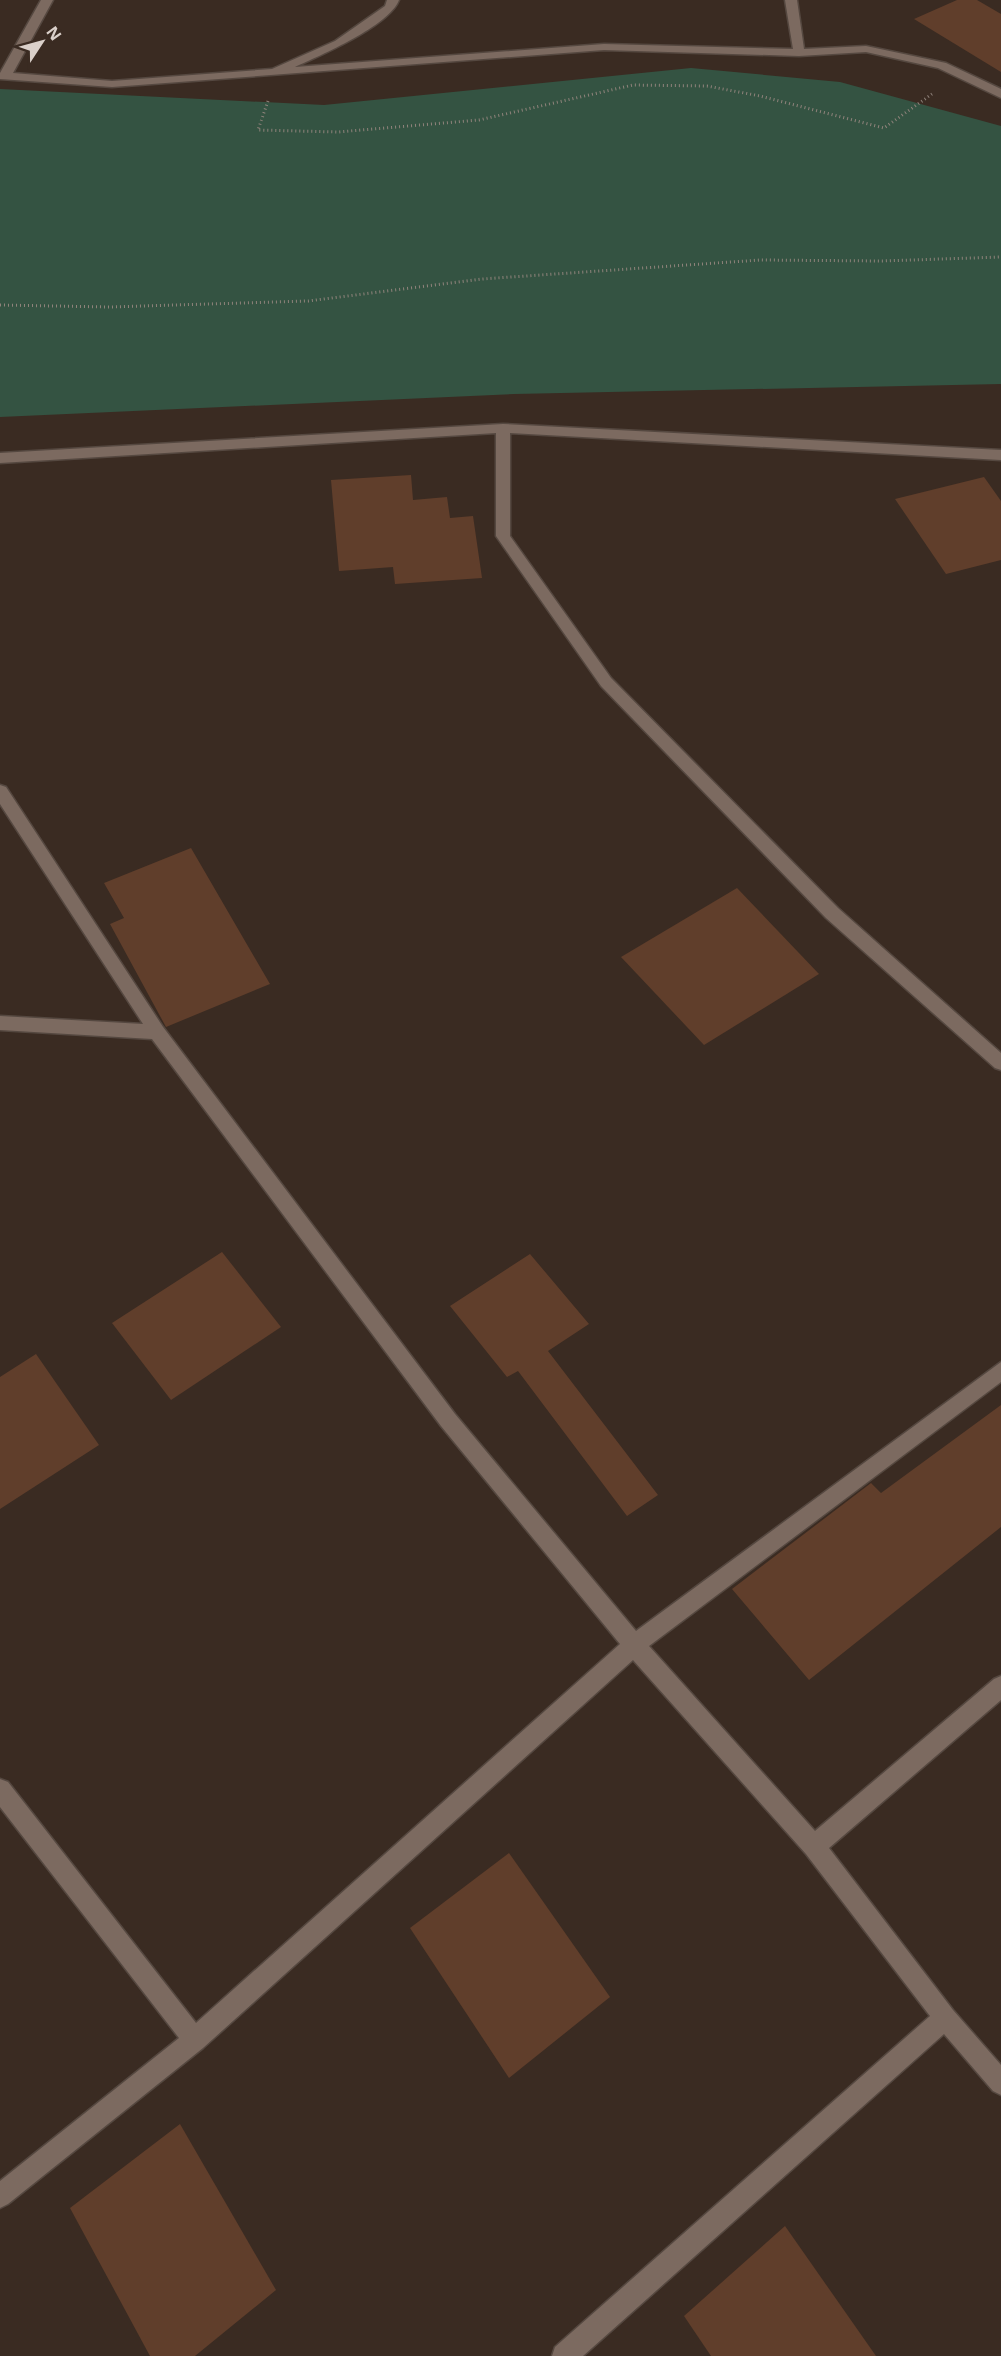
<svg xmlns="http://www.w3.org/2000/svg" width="1001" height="2356" viewBox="0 0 1001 2356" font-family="'Open Sans',sans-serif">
  <rect width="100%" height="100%" fill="#3a2b22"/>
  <polygon fill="#345342" points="691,68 840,82 1001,126 1001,384 514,394 0,417 0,89 324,105"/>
  <g fill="#603e2b">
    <polygon points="957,0 977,0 1001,14 1001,72 914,19"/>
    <polygon points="411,475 413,500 447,497 450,518 473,516 482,578 395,584 393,567 339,571 331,480"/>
    <polygon points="984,477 1001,501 1001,560 946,574 895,499"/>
    <polygon points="191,848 270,984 166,1027 110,924 124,918 104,883"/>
    <polygon points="737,888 819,974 704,1045 621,957"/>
    <polygon points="222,1252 281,1327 171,1400 112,1323"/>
    <polygon points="530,1254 589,1324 548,1351 658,1495 627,1516 518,1371 507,1377 450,1306"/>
    <polygon points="36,1354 99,1445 0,1509 0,1377"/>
    <polygon points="1001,1405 1001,1527 809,1680 732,1589 871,1483 881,1493"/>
    <polygon points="509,1853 610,1997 509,2078 410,1928"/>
    <polygon points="180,2124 276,2290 195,2356 150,2356 70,2208"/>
    <polygon points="785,2226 876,2356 711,2356 684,2316"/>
  </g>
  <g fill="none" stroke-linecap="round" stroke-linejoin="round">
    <g stroke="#554840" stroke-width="3">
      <g id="minor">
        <path d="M41,0H53L13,73L112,81L272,69L335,41L385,6L387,0H399C389,26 321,55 295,67L604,44L793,49L785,0H797L804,49L866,46L946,63L1001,89V98L938,68L866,52L799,56L604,50L112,87L0,79V73Z"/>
        <polygon points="503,424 1001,450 1001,460 510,433 510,536 611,678 838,908 1001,1053 1001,1070 995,1068 826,918 601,686 496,536 496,433 0,463 0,453"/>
        <polygon points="0,785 6,787 163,1027 455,1414 636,1631 1001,1362 1001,1382 649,1646 815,1831 994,1679 1001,1676 1001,1700 829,1848 953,2010 1001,2065 1001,2095 993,2091 944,2034 583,2356 552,2356 555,2347 930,2016 806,1854 633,1660 203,2048 8,2204 0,2208 0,2181 179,2038 0,1807 0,1779 8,1782 196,2023 620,1644 441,1426 152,1039 0,1030 0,1016 143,1024 0,804"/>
      </g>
    </g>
    <g stroke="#8f837b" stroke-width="3" stroke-dasharray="1 3" stroke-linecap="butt">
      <polyline points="268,101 258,130 338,132 479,120 633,85 707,86 760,96 884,128 932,94"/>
      <polyline points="0,305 109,307 308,301 482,279 760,260 882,261 1001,257"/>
    </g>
    <use href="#minor" fill="#7c6a60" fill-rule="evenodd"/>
  </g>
  <g transform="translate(42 42) rotate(54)" stroke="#3a2b22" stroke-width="4.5" paint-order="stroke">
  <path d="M0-4.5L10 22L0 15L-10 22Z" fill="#dad0ca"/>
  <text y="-9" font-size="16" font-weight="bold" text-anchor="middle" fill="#dad0ca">N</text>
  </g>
</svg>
